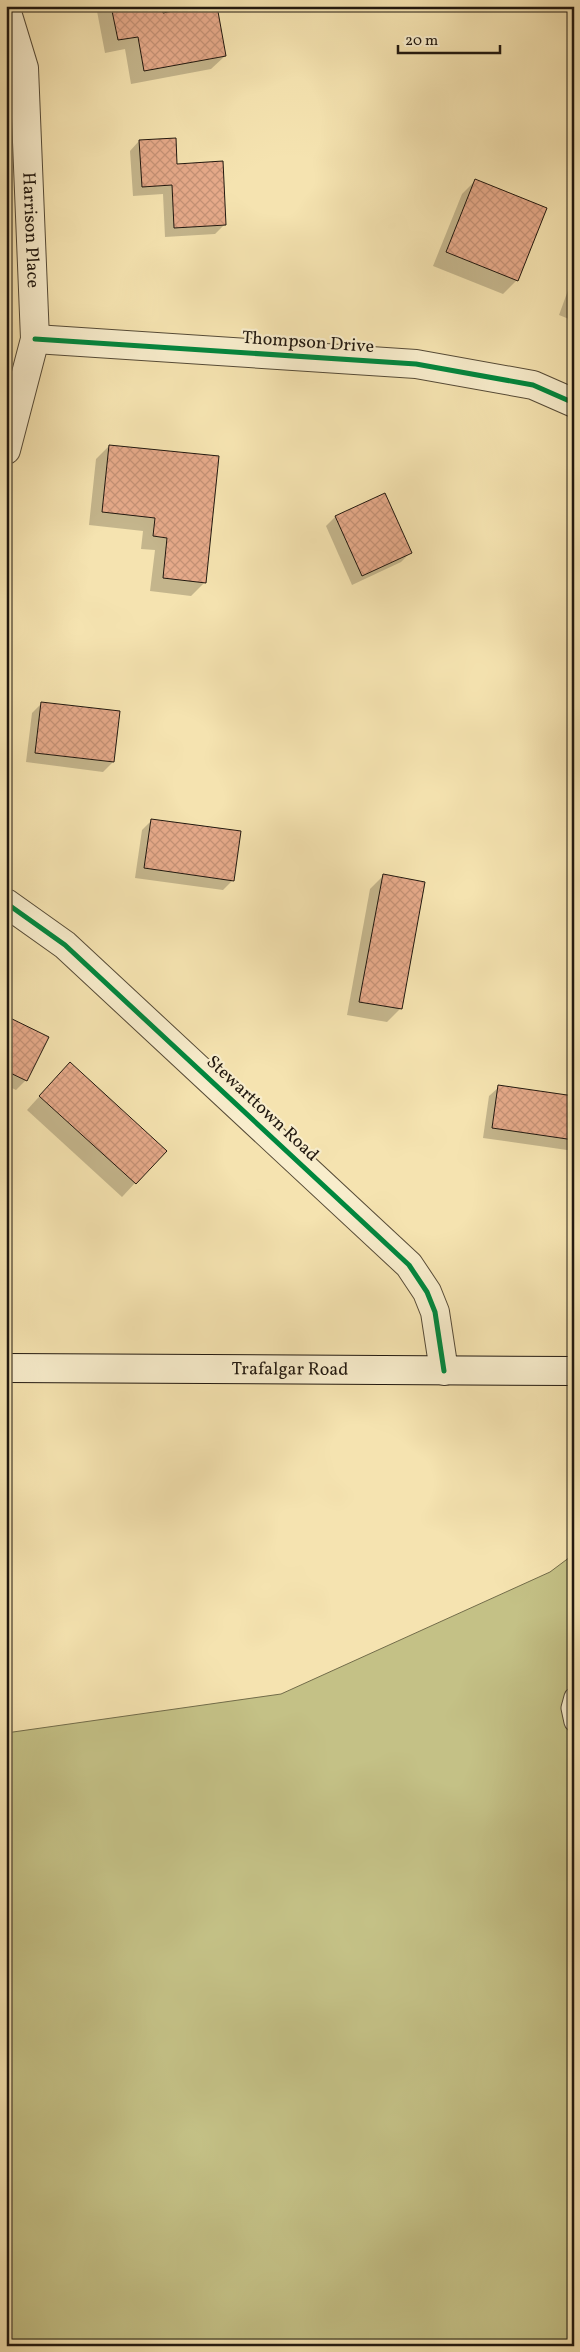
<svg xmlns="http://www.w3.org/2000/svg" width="580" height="2352" viewBox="0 0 580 2352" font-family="Vollkorn,serif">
  <defs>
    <pattern id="building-cross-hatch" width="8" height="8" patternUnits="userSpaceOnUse" patternTransform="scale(1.25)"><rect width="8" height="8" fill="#e6aa8a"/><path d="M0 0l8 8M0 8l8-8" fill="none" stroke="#c59276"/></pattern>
  </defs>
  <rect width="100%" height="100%" fill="#f5e3b0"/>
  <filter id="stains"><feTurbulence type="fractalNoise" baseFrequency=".004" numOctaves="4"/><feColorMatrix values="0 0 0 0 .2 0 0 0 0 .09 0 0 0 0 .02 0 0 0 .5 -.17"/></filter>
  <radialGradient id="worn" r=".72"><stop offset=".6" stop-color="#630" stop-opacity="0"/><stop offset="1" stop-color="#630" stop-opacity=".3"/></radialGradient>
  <polygon fill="#c4c186" stroke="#726c4a" points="574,1554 574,2346 6,2346 6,1733 281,1694 550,1572"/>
  <g fill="#0003">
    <polygon points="96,6 160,6 162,14 225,56 211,69 131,84 125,49 105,53"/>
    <polygon points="139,141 176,166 225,224 215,234 165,237 163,194 133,196 130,151"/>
    <polygon points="475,181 517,280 503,294 433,266 462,194"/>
    <polygon points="574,274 574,321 559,315"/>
    <polygon points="109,446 205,582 191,596 150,591 155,550 141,549 143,531 89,525 96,459"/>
    <polygon points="385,494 411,552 401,562 352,585 326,526 335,517"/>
    <polygon points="42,703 119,712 113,762 103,772 26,762 32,713"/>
    <polygon points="152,820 233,880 223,890 135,878 142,830"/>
    <polygon points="383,876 401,1008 387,1022 347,1015 370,889"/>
    <polygon points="6,1017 26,1080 16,1090 6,1085"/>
    <polygon points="57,1077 135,1183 122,1197 27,1110"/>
    <polygon points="499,1087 574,1098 574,1151 483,1138 489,1096"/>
  </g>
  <g fill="url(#building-cross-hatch)" stroke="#21180f">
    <polygon points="111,6 162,6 163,13 198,6 217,6 226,56 144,71 138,37 118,40"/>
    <polygon points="176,138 177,164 223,161 226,225 174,228 172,185 142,187 139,140"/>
    <polygon points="475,179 547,208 518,281 446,252"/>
    <polygon points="109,445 219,456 206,583 163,578 167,538 153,536 155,518 102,512"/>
    <polygon points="385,493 412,553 362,576 335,516"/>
    <polygon points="41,702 120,711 114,762 35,753"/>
    <polygon points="151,819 241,831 234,881 144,868"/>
    <polygon points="383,874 425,882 402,1009 359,1002"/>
    <polygon points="6,1016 49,1037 27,1081 6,1071"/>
    <polygon points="70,1062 167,1151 136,1184 39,1096"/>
    <polygon points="498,1085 574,1096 574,1140 492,1128"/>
  </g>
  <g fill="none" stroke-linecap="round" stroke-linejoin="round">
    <g stroke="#564b37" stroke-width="21">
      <polyline id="lane" points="574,1697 571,1708 574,1722"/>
    </g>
    <g stroke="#564b37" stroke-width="30">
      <g id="street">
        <path id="s1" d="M6,9L24,68L35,339L6,450"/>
        <polyline points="35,339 416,364 533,385 574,403"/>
        <polyline points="6,903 65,945 409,1265 427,1292 435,1312 444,1371"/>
      </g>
    </g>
    <g stroke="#21180f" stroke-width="30">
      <g id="secondary">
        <path id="s2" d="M6,1368L574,1371"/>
      </g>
    </g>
    <use href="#lane" stroke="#f8edcc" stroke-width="19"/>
    <use href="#street" stroke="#f8edcc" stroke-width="28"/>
    <use href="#secondary" stroke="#f8edcc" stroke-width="28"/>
    <g stroke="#f8edcc" stroke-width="8">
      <g id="cycleway">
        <polyline points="35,339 416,364 533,385 574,403"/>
        <polyline points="6,903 65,945 409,1265 427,1292 435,1312 444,1371"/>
      </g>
    </g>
    <use href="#cycleway" stroke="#00873e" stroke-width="5"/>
  </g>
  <g text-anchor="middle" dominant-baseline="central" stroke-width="4.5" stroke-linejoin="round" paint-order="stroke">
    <g font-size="18" fill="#21180f" stroke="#f8edcc">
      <text stroke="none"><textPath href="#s1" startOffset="224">Harrison Place</textPath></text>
      <text transform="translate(308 343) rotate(4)">Thompson Drive</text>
      <text transform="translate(262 1109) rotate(43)">Stewarttown Road</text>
      <text stroke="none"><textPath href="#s2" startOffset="284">Trafalgar Road</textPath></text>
    </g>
  </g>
  <rect width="580" height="2352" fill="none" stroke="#f5e3b0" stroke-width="25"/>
  <rect x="8" y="8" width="565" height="2337" fill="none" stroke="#21180f" stroke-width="2.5"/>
  <rect x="12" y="12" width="555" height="2327" fill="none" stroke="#21180f"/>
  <path d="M398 45v8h102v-8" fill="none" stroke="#21180f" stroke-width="2.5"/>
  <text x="405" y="45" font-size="15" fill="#21180f" stroke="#f8edcc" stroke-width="4" paint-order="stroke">20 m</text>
  <rect width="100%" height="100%" filter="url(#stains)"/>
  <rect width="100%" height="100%" fill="url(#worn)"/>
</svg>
